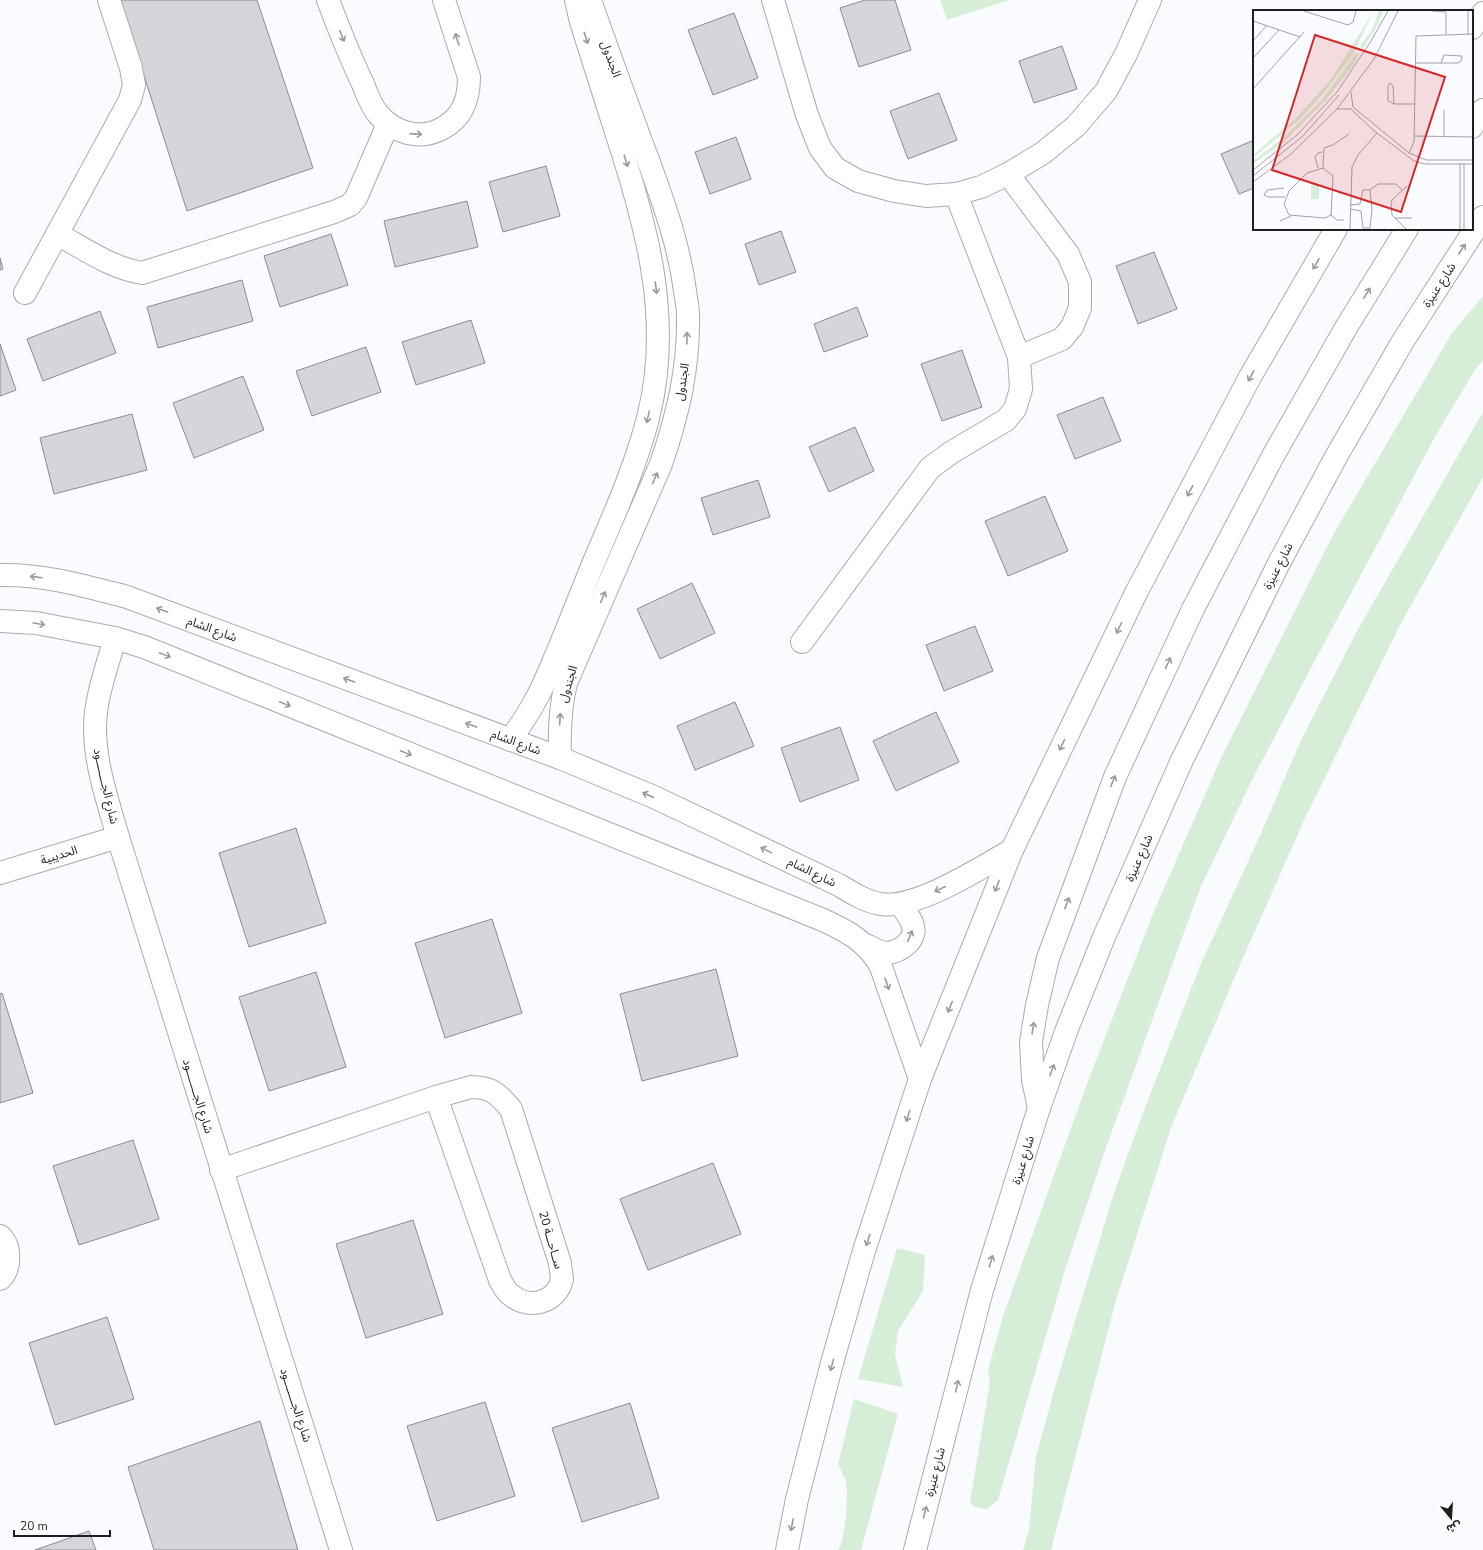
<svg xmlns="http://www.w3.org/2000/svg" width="1483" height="1550" viewBox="0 0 1483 1550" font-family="'Nunito Sans','Noto Sans Arabic',sans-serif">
  <rect width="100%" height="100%" fill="#fafbff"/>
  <g fill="#d6eed7">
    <polygon points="940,0 1009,0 947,20"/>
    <polygon points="1483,296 1483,360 1475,370 1436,435 1312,666 1253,778 1201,886 1107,1145 1066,1267 998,1500 987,1509 974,1507 970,1502 990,1382 988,1370 1003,1316 1088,1081 1154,911 1221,758 1334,533 1452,333"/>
    <polygon points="1483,412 1483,477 1400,625 1306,816 1239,967 1172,1125 1116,1300 1051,1550 1023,1550 1029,1530 1036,1457 1055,1387 1114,1193 1143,1113 1200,966 1262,831 1301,740 1357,631"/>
    <polygon points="897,1248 925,1255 923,1291 898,1331 895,1355 903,1387 858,1379"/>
    <polygon points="854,1399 898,1414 861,1550 838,1550 842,1542 846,1517 847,1493 846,1481 838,1464"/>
  </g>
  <g fill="#d4d6da" stroke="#8a8c90">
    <polygon points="120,0 257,0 313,168 187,211"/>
    <polygon points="865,0 895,0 911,50 859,67 840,8"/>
    <polygon points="734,13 758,78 713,95 688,30"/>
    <polygon points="1062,46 1077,89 1034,103 1019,61"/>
    <polygon points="939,93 957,140 908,159 890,111"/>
    <polygon points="736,137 751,179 710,194 695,152"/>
    <polygon points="1254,140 1254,188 1239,194 1221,154"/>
    <polygon points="546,166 560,216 503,232 489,182"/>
    <polygon points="467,201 478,247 395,267 384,221"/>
    <polygon points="781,231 796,272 759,285 745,244"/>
    <polygon points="331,234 348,285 280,307 264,256"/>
    <polygon points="1154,252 1177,309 1138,324 1116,266"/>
    <polygon points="0,258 3,269 0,270"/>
    <polygon points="242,280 253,321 158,348 147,307"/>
    <polygon points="857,307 868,336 824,352 814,324"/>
    <polygon points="100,311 116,353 43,381 27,339"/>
    <polygon points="471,320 485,363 416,385 402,342"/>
    <polygon points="0,344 16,390 0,396"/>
    <polygon points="366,347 381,392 312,416 296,371"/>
    <polygon points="962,350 982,407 942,421 921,364"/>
    <polygon points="243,376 264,430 194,458 173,403"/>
    <polygon points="1103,397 1121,441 1075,459 1057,415"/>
    <polygon points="132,414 147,470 54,494 40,438"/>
    <polygon points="855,427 874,471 829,492 809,447"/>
    <polygon points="758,480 770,517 713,535 701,498"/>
    <polygon points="1045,496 1068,551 1008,576 985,521"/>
    <polygon points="692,583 715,633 660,659 637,609"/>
    <polygon points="975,626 993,671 944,691 926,645"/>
    <polygon points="735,702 754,746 695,770 677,726"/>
    <polygon points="936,712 959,762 896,791 873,741"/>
    <polygon points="840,727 859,780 800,802 781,748"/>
    <polygon points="296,828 326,923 249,947 219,853"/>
    <polygon points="492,919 522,1013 445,1038 415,943"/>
    <polygon points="716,969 738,1056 642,1081 620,994"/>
    <polygon points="316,972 346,1067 269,1091 239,997"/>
    <polygon points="2,993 33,1093 0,1103 0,994"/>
    <polygon points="133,1140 159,1219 79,1245 53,1166"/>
    <polygon points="713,1163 741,1234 648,1270 620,1199"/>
    <polygon points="413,1220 443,1314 366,1338 336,1244"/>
    <polygon points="107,1317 134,1399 55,1425 29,1343"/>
    <polygon points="485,1402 515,1496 437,1521 407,1426"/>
    <polygon points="630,1403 659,1498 582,1522 552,1428"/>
    <polygon points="260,1421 298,1550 154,1550 128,1467"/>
    <polygon points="89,1531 96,1550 35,1550"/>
  </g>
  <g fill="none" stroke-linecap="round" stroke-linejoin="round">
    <g stroke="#a9abae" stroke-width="24">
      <g id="minor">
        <path d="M328,0C339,29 350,57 363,84C367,94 371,106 378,114C394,133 420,141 443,128C463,117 469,99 469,77L444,0"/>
        <polyline points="773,0 807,115 820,148 835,168 858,181 894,191 926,196 956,194 981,187 1008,174 1043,153 1076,126 1106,91 1126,54 1150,0"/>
        <polyline points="1008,174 1068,254 1080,282 1080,308 1072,327 1062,339 1019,357"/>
        <path d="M57,234C85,249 111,268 142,273L334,212L350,205L356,198L388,124"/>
        <polyline points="25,293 130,100 134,85 131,68 109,0"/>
        <path d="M115,638C107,667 95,698 95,728C95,765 108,802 118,837L341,1550"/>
        <polyline points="802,642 930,468 952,452 1006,420 1015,409 1021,389 1019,357 956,194"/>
        <path d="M510,740C519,727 528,715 535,701C545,684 552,664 560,646C571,619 582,592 593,564C613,517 635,469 648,418C673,321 647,227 617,135C605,97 593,60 581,22L576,0"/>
        <path d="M560,758C559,732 560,708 566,683L661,464C678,414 689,368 688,315C688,307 686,299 685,291C679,244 663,201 647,157C628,107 610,56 592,6L589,0"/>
        <polyline points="0,873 118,837"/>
        <path d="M471,1087C492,1087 498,1094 511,1109L560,1263C560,1268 562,1274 562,1279C557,1303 529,1310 511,1295C506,1292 503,1285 500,1280L436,1097Z"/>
        <polyline points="221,1170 436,1097"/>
        <path d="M0,1236C11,1246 11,1269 0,1279"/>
      </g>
    </g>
    <g stroke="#a9abae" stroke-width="24">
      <g id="tertiary">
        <path d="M0,575C44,574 85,586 127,597L560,758L654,797L839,885C852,893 865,901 880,904C916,910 980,868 1012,850"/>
        <path d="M0,621L36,623L115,638L144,647L823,920C847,931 868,942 881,967L920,1079"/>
        <path d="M866,945C872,948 881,953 887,953C900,952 917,940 913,926C911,918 905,911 900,904"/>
      </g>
    </g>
    <g stroke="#a9abae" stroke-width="24">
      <g id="trunk">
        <polyline points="1472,28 1483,13"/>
        <polyline points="1472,127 1483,110"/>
        <polyline points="1039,1108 1033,1080 1031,1042 1037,1005 1048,958 1115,777 1193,609 1273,456 1347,326 1407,229"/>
        <polyline points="787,1550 797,1499 832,1363 863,1254 920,1079 1012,850 1136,593 1250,377 1336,229"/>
        <polyline points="915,1550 982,1290 1039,1108 1067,1029 1104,937 1182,760 1279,563 1337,455 1403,341 1483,217"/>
      </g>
    </g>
    <use href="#minor" stroke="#fff" stroke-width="22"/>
    <use href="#tertiary" stroke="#fff" stroke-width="22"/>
    <use href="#trunk" stroke="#fff" stroke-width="22"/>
  </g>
  <defs><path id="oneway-shaft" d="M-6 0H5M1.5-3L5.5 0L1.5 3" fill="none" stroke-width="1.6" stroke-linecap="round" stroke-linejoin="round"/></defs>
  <g stroke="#999a9a">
    <use href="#oneway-shaft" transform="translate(342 36) rotate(68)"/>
    <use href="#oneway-shaft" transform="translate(586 38) rotate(72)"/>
    <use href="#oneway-shaft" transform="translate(457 39) rotate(-108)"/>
    <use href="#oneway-shaft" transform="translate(416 134) rotate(4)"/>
    <use href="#oneway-shaft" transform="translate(626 161) rotate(72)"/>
    <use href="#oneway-shaft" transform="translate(1462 249) rotate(-57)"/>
    <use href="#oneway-shaft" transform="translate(1316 264) rotate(120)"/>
    <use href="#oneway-shaft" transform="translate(656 288) rotate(83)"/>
    <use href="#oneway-shaft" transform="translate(1367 293) rotate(-58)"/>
    <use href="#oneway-shaft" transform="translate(687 338) rotate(-89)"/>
    <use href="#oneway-shaft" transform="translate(1251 376) rotate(119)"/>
    <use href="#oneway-shaft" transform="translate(648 417) rotate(103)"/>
    <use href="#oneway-shaft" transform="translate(655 478) rotate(-66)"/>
    <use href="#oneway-shaft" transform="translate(1190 491) rotate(118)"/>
    <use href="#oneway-shaft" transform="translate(36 577) rotate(-173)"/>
    <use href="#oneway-shaft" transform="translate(603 597) rotate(-67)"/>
    <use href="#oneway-shaft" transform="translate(162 610) rotate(-160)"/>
    <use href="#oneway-shaft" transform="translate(39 624) rotate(9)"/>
    <use href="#oneway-shaft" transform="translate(1119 628) rotate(116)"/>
    <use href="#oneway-shaft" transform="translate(165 655) rotate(22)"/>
    <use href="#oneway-shaft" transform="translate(1168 663) rotate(-65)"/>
    <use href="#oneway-shaft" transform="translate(349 680) rotate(-160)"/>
    <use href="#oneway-shaft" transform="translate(285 704) rotate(22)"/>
    <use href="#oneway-shaft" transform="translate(560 719) rotate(-86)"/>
    <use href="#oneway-shaft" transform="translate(471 725) rotate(-160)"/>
    <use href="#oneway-shaft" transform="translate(1062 745) rotate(116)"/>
    <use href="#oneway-shaft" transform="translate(406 753) rotate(22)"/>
    <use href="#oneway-shaft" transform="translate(1113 781) rotate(-68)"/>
    <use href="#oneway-shaft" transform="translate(648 795) rotate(-156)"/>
    <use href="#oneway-shaft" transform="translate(766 850) rotate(-154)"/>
    <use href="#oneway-shaft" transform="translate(997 886) rotate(111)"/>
    <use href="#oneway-shaft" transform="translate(940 889) rotate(155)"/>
    <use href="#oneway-shaft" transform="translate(1067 903) rotate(-69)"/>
    <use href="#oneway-shaft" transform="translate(910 936) rotate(-67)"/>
    <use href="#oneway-shaft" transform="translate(887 984) rotate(71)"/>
    <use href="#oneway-shaft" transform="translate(950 1007) rotate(112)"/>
    <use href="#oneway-shaft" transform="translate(1033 1028) rotate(-81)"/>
    <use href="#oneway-shaft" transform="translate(1052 1070) rotate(-71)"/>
    <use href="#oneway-shaft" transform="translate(908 1116) rotate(108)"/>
    <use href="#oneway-shaft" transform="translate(868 1240) rotate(108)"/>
    <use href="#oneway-shaft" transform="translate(991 1261) rotate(-73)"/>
    <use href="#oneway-shaft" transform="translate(832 1365) rotate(105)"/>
    <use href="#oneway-shaft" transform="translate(957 1386) rotate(-76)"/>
    <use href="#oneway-shaft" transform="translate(925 1512) rotate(-76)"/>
    <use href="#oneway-shaft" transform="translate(792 1525) rotate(101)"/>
  </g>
  <g text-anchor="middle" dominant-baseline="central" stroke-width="3" stroke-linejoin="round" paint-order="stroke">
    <g font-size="12" fill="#1d1e1f" stroke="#fff">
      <text transform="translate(611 59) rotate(70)">الجندول</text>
      <text transform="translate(1439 285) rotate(-57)">شارع عنيزة</text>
      <text transform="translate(682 382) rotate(-81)">الجندول</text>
      <text transform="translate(1278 566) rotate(-63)">شارع عنيزة</text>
      <text transform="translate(212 629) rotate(20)">شارع الشام</text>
      <text transform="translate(568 684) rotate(-73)">الجندول</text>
      <text transform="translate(516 742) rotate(20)">شارع الشام</text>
      <text transform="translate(106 786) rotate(77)">شارع الجــــــــود</text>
      <text transform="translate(59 855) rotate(-17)">الحديبية</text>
      <text transform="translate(1139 858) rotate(-66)">شارع عنيزة</text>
      <text transform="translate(812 872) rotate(26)">شارع الشام</text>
      <text transform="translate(198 1096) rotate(73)">شارع الجــــــــود</text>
      <text transform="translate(1023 1160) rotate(-73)">شارع عنيزة</text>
      <text transform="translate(551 1240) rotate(74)">ســاحـــة 20</text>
      <text transform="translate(296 1405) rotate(72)">شارع الجــــــــود</text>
      <text transform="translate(935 1472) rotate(-76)">شارع عنيزة</text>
    </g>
  </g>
  <g transform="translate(1253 10)">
    <rect width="220" height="220" fill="#fafbff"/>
    <path d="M121,1L99,46L70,84L47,109L0,148V145L43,108L77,71ZM126,1H130L122,20L109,39L107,36L119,20ZM103,43L106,44L101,54L73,90L31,132L0,154V151L30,128L68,91ZM58,174H66V189H58Z" fill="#d6eed7"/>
    <path fill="none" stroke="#a2a3a5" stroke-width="1" d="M51,1L95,15L100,12L103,1M179,1L193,2M0,11L47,27M193,24V2M215,24V1M0,31L14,15M0,48L26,20M162,53H205L208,51L209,46L191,45L188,53M137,73L140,76L141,94L135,91V76ZM0,79L51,22M98,82L100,97L156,143L173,150H220M141,94H162M84,99H98L120,120L161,151L172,154H220M161,126L220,127M191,126V100M156,143L161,132L163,26L220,24M207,153V219M211,153V219M65,158L62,147L65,143L69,142M70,158L80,166L78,205L72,208L36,205L31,194L36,181L54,163ZM70,158L71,138L80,135L96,124M0,160L44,125L84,82L118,31L135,1M0,166L50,126L86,85M0,172L38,144L84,99L121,49L145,1M31,178L14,180L11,185L15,187H32M117,180L125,174H143L149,180M97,195L107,194L110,180H117L119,199L117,218H110L108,201L97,199M78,205L84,210H91M142,208H159M27,211L38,206M97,219L99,157L105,145L124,123M153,219L139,205L138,194L139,190L154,176"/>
    <path fill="#d62828" fill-opacity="0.15" stroke="#d62828" stroke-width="2" d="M62,25L192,67L148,202L19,160Z"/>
    <rect width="220" height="220" fill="none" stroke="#1d1e1f" stroke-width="2"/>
  </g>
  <g transform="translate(1451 1518) rotate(162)" stroke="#ffffff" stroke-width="3" paint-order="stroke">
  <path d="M0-3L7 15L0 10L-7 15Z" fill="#1d1e1f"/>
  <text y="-6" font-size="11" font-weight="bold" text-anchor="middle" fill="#1d1e1f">ش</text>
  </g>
  <path d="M14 1530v6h96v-6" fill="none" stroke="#1d1e1f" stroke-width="2"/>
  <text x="20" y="1530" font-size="12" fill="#1d1e1f" stroke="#ffffff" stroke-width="3" paint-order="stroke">20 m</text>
</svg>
